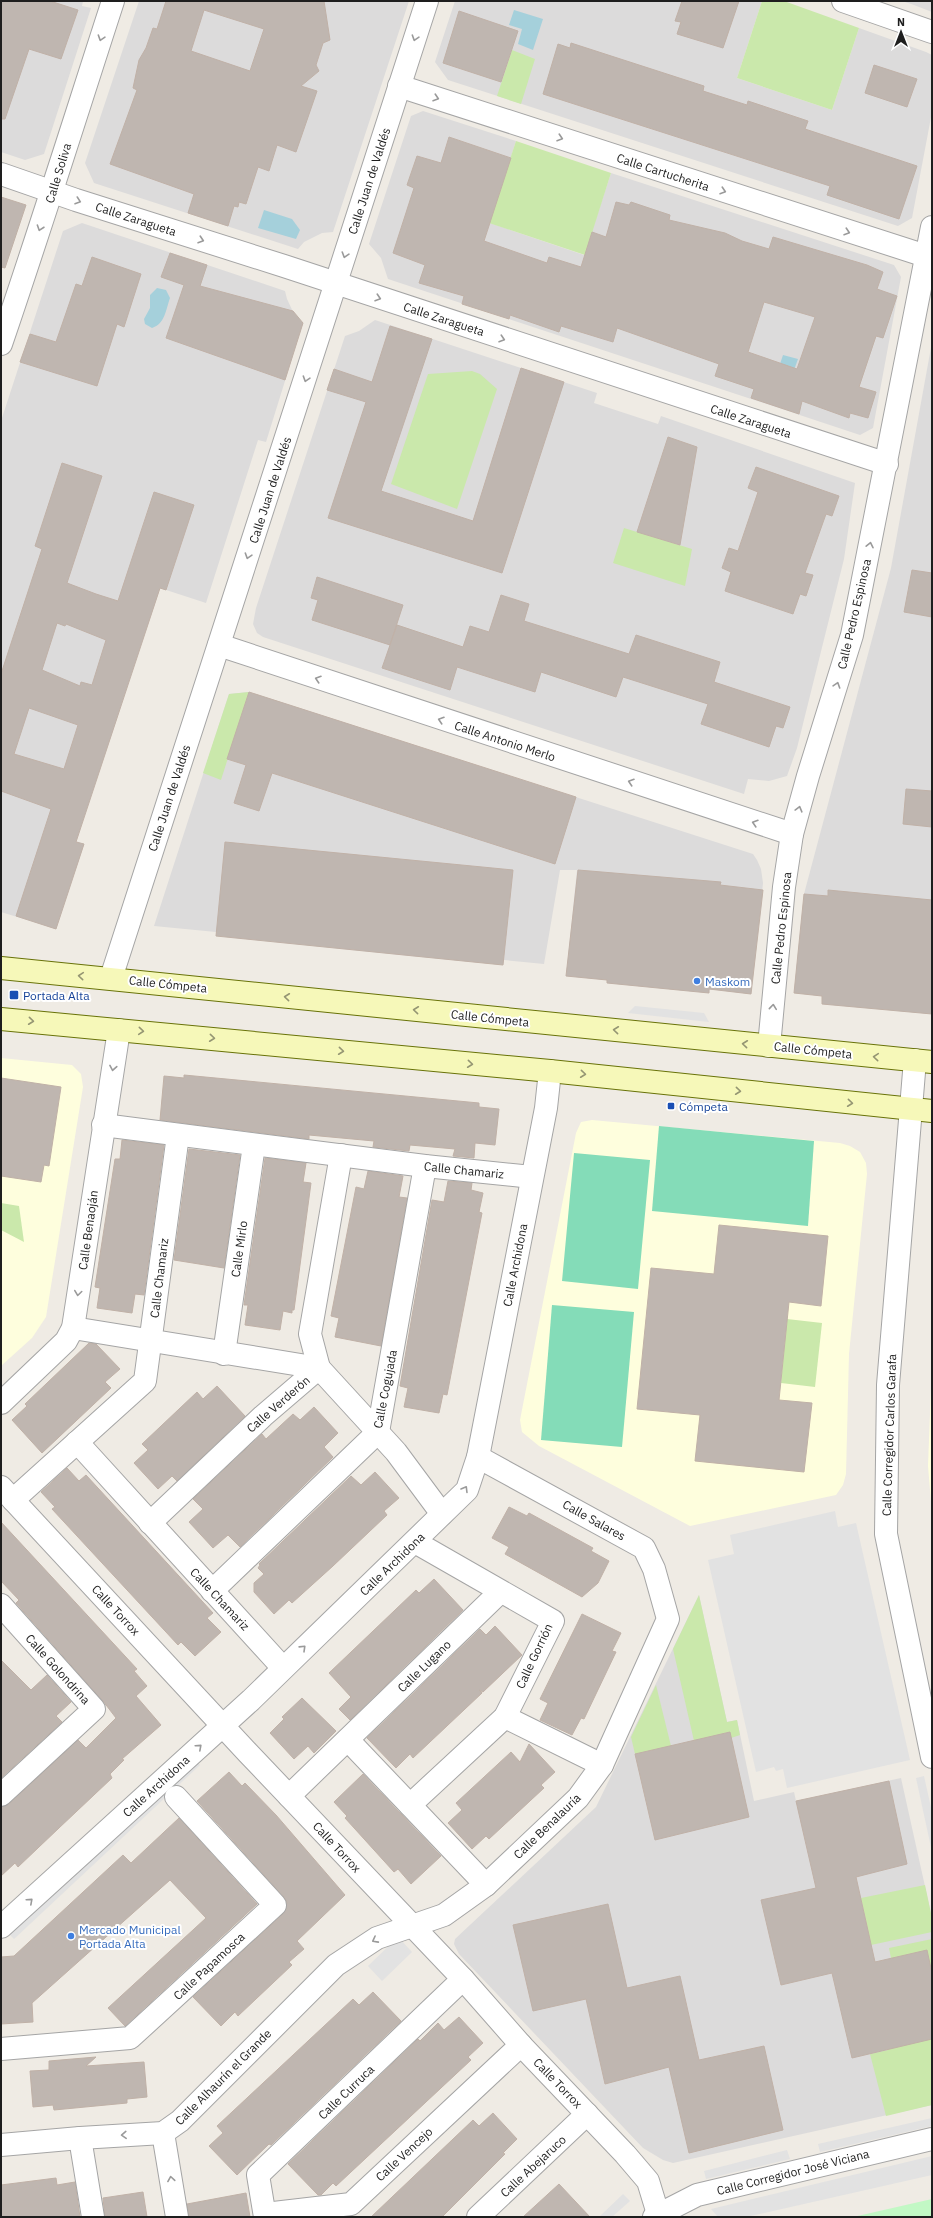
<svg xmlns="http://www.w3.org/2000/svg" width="933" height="2218" viewBox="0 0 933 2218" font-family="'IBM Plex Sans',sans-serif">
  <rect width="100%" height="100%" fill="#efebe4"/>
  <g fill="#dcdbdb">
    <polygon points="1,1 83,1 82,6 91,8 44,154 25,160 1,152"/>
    <polygon points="139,1 409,1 333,232 322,233 304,242 298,249 94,183 85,163"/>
    <polygon points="455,1 762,1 737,78 832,110 859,28 926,52 932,55 932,112 912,218 898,226 448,80 435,62"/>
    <polygon points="902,1 932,1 932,12 914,5"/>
    <polygon points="423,111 516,141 490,223 584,255 611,173 894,265 901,277 873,428 860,435 388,279 381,258 369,244 411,116"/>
    <polygon points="82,223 285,291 287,299 295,316 303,323 266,442 258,440 206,603 160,588 76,841 84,844 56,929 1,912 1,421 63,231"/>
    <polygon points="375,320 597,393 594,403 658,424 661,416 855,483 844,559 797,748 787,776 769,781 748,779 744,794 263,637 257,633 253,624 256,608 345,336 359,331"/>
    <polygon points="932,342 932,1014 897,1011 867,1000 867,1008 822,1004 822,996 794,993 804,894 891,568"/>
    <polygon points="249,692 753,854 757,860 761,869 763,883 751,994 710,989 709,993 607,983 607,980 566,976 577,870 560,870 544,964 504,960 503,965 401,955 216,936 216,932 154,926 229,694"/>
    <polygon points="699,1595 727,1722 737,1720 754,1801 794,1792 796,1801 901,1778 932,1918 932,2105 673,2163 663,2160 643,2148 459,1954 454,1944 455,1939 596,1807"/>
  </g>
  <g fill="#fefedd">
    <polygon points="1,1058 72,1065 81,1074 83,1087 46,1317 32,1338 1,1366"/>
    <polygon points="592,1120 840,1143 850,1146 860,1152 866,1163 867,1174 849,1354 846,1474 843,1485 836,1495 690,1526 539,1446 522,1432 520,1420 576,1133 581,1122"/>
    <polygon points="932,1362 932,1514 928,1466"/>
  </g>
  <g fill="#cae8ab">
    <polygon points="762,1 784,1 859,28 832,110 737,78"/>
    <polygon points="512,50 535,59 521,104 497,96"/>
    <polygon points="516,141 611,173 585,255 489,223"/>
    <polygon points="472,371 480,374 497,389 457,509 391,484 428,374"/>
    <polygon points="624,528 692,549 685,586 613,563"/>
    <polygon points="249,692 221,780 203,773 229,694"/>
    <polygon points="1,1203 19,1206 24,1242 1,1230"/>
    <polygon points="787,1319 822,1323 815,1387 781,1383"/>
    <polygon points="699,1595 727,1722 737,1720 740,1735 731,1738 729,1732 694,1741 673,1649"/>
    <polygon points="656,1685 671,1746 635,1754 631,1737"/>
    <polygon points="925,1885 932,1918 932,1932 871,1945 861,1898"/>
    <polygon points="932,1939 932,1973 891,1958 889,1948"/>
    <polygon points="883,2029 932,2039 932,2105 886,2116 870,2054 888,2050"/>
  </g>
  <polygon fill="#c2f8c5" points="932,2199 932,2217 853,2217"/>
  <g fill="#84dcb8">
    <polygon points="659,1126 814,1141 808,1226 652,1211"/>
    <polygon points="574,1153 650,1160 638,1289 562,1281"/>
    <polygon points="552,1305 634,1312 622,1447 541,1440"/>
  </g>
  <g fill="#e2e2e2">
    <polygon points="635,1006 704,1013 709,1022 628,1013"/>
    <polygon points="835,1511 838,1527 856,1523 910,1760 787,1788 783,1769 776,1771 774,1767 756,1772 708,1560 734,1554 730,1535"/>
    <polygon points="194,1759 200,1765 14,1939 7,1932"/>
    <polygon points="924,1776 932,1812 932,1852 916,1778"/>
    <polygon points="398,1937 412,1952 382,1981 368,1966"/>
    <polygon points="932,2118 932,2126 820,2152 818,2144"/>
    <polygon points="787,2150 790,2159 706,2179 704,2171"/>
    <polygon points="932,2156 932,2175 746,2217 718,2217 711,2209"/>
    <polygon points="623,2194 630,2201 612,2217 599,2217"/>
  </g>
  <g fill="#a5d0db">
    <polygon points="514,10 543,19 533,50 518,44 522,29 509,25"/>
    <polygon points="264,210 292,219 300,230 296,239 258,228"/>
    <path d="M157,288L166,290L170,298C166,309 165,324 152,328L145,324L144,319L150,308V295Z"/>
    <polygon points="783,355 798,359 785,395 771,391"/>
  </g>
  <g fill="#bfb6b0" stroke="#c0b1a7" fill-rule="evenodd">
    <polygon points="1,1 50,1 78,10 61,59 29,49 5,119 1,119"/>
    <path d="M166,1H324L330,40L323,43L316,65L319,71L301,86L317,91L296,152L277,145L269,171L258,167L246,204L239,202L238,207L234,206L228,226L188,213L194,194L110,164L137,90L133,88L139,60L146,48L153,28L157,29ZM204,10L264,29L250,71L191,51Z"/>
    <polygon points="682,1 739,1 723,48 677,34 681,22 675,21"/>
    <polygon points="459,11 518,31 501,82 443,63"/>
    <polygon points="571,43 704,86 703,91 747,105 748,101 808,121 805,129 917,166 899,219 827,195 830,186 543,94 558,44 570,48"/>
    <polygon points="874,65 917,79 907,107 865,93"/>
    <path d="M449,137L511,158L484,241L547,263L549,257L581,267L592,232L606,237L616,202L629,205L631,202L670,215L669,220L725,233L742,241L769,249L773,237L867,265L883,272L877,289L897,296L883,338L876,336L859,387L876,392L868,418L850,413L849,418L802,401L799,414L751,398L754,389L715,376L719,364L617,328L613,342L561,326L559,332L510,315L509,319L462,304L464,296L419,283L425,265L393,253L414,188L407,185L417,156L441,163ZM764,302L815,317L797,369L748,352Z"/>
    <polygon points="1,197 26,205 5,268 1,267"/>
    <polygon points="170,253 207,265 200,286 293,311 303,323 285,380 166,338 184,285 161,277"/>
    <polygon points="92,257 141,274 124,327 117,324 97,386 20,362 30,334 56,342 76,284 82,286"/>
    <polygon points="390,326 432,339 381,491 473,521 521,368 564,382 502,573 328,518 366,402 327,390 334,369 372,382"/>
    <polygon points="668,437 697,447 680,545 637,532"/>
    <path d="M62,463L102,476L67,583L96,594L118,601L154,492L194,505L166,590L160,588L76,842L84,844L56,929L16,916L51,809L1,791V674L42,549L35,546ZM57,623L65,626L66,624L106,640L92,685L81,682L80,686L42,670ZM29,708L78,725L64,769L14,754Z"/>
    <polygon points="756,467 839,496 832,516 826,514 805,573 813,575 806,596 800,594 793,614 725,591 731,572 722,568 729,548 738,551 758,492 748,488"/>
    <polygon points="912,570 932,573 932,617 904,612"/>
    <polygon points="317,577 403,605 390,645 312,620 318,600 311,598"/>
    <polygon points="501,595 529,604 524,621 629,654 636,635 720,662 714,682 790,707 783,728 776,726 769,747 701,724 708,704 623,677 616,697 541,672 535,692 457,667 450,690 382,668 397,625 463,647 470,626 489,632"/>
    <polygon points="249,692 576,797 555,864 272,773 259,811 234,803 246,765 227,759"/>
    <polygon points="906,789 932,791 932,827 903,824"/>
    <polygon points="225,842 513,870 503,965 216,936"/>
    <polygon points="578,870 721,882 720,885 763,890 751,994 709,989 709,993 607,983 607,980 566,976"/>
    <polygon points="828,890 932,900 932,1014 822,1004 822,996 794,993 804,894 828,896"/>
    <polygon points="184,1075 479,1103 479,1107 499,1109 495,1145 475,1143 474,1158 453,1156 455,1149 410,1145 409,1151 373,1147 374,1141 309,1135 309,1139 160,1120 164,1076 184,1078"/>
    <polygon points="1,1078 61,1087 49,1166 44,1165 41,1182 1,1176"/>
    <polygon points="122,1140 164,1145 144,1295 135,1294 132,1313 97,1308 100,1288 95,1287 115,1159 120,1159"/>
    <polygon points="189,1149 240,1155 224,1268 174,1260"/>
    <polygon points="265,1158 306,1163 303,1182 311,1183 294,1310 292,1310 292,1313 283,1311 280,1330 245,1325 248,1305 244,1305"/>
    <polygon points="368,1171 403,1176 399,1197 407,1198 381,1346 335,1337 339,1318 331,1316 356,1187 364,1189"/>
    <polygon points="448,1181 472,1183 471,1190 483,1193 479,1212 482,1213 447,1395 443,1394 439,1413 404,1407 408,1388 400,1386 432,1200 444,1202"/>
    <polygon points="719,1225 828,1236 821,1306 789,1302 779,1400 812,1403 804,1472 695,1461 700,1415 637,1409 651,1268 714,1274"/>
    <polygon points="89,1343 96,1344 120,1369 105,1382 111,1388 42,1453 12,1420 27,1406 25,1404"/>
    <polygon points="217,1386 245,1416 177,1481 172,1476 158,1489 134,1463 148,1450 142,1444 197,1392 203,1399"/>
    <polygon points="314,1407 338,1433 324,1447 333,1457 240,1547 228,1535 213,1548 189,1522 203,1509 193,1499 262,1434 266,1439 293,1414 300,1420"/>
    <polygon points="67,1468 79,1481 86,1475 213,1613 207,1618 221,1632 195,1656 181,1642 178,1645 52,1509 55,1507 41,1492"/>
    <polygon points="375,1472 399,1498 384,1511 387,1515 333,1566 292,1603 289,1600 274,1614 254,1592 254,1583 264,1574 258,1568 260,1565 259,1564 351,1476 361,1485"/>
    <polygon points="509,1507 527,1516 529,1513 593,1548 591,1551 609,1561 598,1583 582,1597 505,1554 509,1547 492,1538"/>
    <polygon points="1,1522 137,1669 134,1671 147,1686 136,1696 161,1725 122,1759 124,1760 110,1774 112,1778 59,1828 18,1867 15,1863 1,1876 1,1807 9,1804 78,1740 86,1748 116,1718 103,1701 16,1603 19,1600 1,1581"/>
    <polygon points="434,1579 463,1610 350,1720 339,1709 351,1697 329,1673 416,1590 419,1593"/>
    <polygon points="582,1614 621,1633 612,1651 616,1652 584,1719 581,1718 572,1735 540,1720 548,1703 540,1699"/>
    <polygon points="495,1626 522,1655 483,1692 479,1690 482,1693 413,1758 410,1754 396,1768 367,1738 480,1629 486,1635"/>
    <polygon points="1,1660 31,1690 47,1675 71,1702 56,1716 62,1722 1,1778"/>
    <polygon points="302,1698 336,1731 314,1753 308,1746 294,1759 270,1733 284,1719 282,1717"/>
    <polygon points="730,1732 749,1817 655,1840 635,1754"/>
    <polygon points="529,1744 555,1772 541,1785 544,1788 489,1839 486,1836 472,1849 448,1823 462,1810 456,1803 511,1752 520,1762"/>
    <polygon points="229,1772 242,1786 245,1783 276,1815 345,1895 297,1941 304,1949 289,1962 292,1965 238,2016 235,2012 221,2026 193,1997 283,1914 287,1903 284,1897 197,1801"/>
    <polygon points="363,1774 441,1856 411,1884 398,1869 394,1872 345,1818 347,1816 334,1802"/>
    <polygon points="889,1781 907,1864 856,1877 875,1962 927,1950 932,1973 932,2039 852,2058 832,1973 781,1985 761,1900 816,1888 796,1801"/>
    <polygon points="179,1818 257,1904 125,2026 108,2008 206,1918 170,1880 32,2003 33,2022 1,2024 1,1957 14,1956 123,1855 131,1863"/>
    <polygon points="608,1904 627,1988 680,1976 699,2060 764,2046 783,2130 689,2153 669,2067 605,2084 586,1999 533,2011 513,1925"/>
    <polygon points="373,1992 401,2021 271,2145 269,2144 237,2175 209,2146 223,2133 217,2126 353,1999 359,2005"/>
    <polygon points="459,2017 483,2043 468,2057 471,2060 336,2186 333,2183 321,2195 318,2195 288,2164 418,2039 420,2041 438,2023 444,2030"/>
    <polygon points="96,2057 86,2066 144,2062 147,2097 127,2099 127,2103 54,2110 53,2105 33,2107 30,2071 49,2070 49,2061"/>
    <polygon points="493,2113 517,2139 503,2153 505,2154 442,2217 371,2217 473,2120 479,2126"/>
    <polygon points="56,2178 57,2185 75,2182 80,2217 1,2217 1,2185"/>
    <polygon points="559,2184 590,2217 523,2217"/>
    <polygon points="143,2192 147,2217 105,2217 103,2198"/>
    <polygon points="246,2193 250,2217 189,2217 187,2204"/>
  </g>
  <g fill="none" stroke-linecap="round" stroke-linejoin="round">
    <g stroke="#a5a5a5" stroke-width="24">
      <g id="street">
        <polyline points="843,1 932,32"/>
        <polyline points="399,86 926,256"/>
        <polyline points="1,174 76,200 284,266 887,464"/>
        <path d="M1,344C40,230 76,115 113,1"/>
        <polyline points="219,645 792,834"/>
        <polyline points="111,978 427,1"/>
        <polyline points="769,1046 784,887 792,834 808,776 852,635 932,227"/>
        <polyline points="915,1060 888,1385 886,1534 932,1757"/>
        <polyline points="103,1125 425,1166 532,1177"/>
        <polyline points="73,1328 319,1368 396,1452 442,1514"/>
        <polyline points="224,1354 254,1145"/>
        <polyline points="319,1368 310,1334 341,1155"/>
        <polyline points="1,1403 66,1341 73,1328 119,1030"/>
        <polyline points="77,1442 283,1668"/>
        <polyline points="1,1487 248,1753 463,1979 521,2045 625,2154 648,2181 659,2217"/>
        <polyline points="13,1500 145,1381 178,1135"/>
        <polyline points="150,1523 263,1416 319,1368"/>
        <polyline points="212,1591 378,1432 425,1166"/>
        <polyline points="1,1605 94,1709 1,1795"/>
        <polyline points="505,1717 602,1765"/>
        <polyline points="348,1740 486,1885"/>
        <polyline points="289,1796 500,1592"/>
        <polyline points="410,1805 505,1717 553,1621 415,1542"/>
        <polyline points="1,1927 251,1700 467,1490 478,1457 546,1108 550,1071"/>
        <polyline points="1,2049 130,2038 275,1905 176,1797"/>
        <polyline points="163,2133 177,2217"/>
        <polyline points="80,2138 93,2217"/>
        <polyline points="1,2145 80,2138 163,2133 180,2121 336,1965 377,1938 444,1915 486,1885 578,1798 602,1765 668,1619 654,1569 644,1548 478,1457"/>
        <polyline points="265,2214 351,2204 521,2045"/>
        <polyline points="265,2217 258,2175 463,1979"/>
        <polyline points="478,2217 587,2114"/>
        <polyline points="654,2217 697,2195 932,2139"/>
      </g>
    </g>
    <g stroke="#687208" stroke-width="24">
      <g id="secondary">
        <polyline points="1,968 932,1062"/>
        <polyline points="1,1019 550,1071 932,1111"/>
      </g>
    </g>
    <use href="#street" stroke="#fff" stroke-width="22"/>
    <use href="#secondary" stroke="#f6f8b9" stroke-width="22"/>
  </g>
  <defs><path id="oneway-chevron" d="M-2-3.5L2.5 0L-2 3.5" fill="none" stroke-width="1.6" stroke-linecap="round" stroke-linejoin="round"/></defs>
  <g stroke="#9a9a9a">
    <use href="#oneway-chevron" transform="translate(101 38) rotate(108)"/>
    <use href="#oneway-chevron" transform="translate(415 38) rotate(108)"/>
    <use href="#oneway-chevron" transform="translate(436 98) rotate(18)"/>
    <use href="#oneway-chevron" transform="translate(560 138) rotate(18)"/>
    <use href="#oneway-chevron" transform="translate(723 191) rotate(18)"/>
    <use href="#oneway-chevron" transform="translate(78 201) rotate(19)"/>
    <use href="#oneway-chevron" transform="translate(40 228) rotate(109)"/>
    <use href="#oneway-chevron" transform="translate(847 232) rotate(18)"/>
    <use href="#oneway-chevron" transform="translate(201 240) rotate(18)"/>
    <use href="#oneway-chevron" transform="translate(345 255) rotate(107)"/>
    <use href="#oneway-chevron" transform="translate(378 298) rotate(18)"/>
    <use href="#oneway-chevron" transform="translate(502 339) rotate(18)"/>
    <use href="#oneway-chevron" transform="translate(306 379) rotate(108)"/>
    <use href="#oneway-chevron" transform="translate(870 545) rotate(-78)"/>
    <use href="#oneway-chevron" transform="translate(248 556) rotate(108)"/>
    <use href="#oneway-chevron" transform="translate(318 679) rotate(-162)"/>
    <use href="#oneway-chevron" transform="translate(837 685) rotate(-72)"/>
    <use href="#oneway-chevron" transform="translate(441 720) rotate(-162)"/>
    <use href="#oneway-chevron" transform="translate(631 782) rotate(-162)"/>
    <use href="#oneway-chevron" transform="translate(799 809) rotate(-75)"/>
    <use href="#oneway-chevron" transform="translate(755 823) rotate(-163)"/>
    <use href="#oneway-chevron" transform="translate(773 1007) rotate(-84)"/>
    <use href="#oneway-chevron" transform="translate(113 1068) rotate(100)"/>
    <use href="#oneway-chevron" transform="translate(78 1293) rotate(98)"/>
    <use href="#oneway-chevron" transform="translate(465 1489) rotate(-59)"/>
    <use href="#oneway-chevron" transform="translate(303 1648) rotate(-44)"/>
    <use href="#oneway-chevron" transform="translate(199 1747) rotate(-42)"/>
    <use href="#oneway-chevron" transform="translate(30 1901) rotate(-42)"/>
    <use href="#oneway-chevron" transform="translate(375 1940) rotate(152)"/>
    <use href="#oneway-chevron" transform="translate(124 2135) rotate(177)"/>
    <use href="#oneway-chevron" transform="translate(171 2179) rotate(-99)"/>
  </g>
  <g stroke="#959673">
    <use href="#oneway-chevron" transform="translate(81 976) rotate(-175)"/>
    <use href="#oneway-chevron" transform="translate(287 997) rotate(-174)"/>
    <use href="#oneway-chevron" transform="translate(416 1010) rotate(-174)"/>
    <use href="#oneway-chevron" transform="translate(31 1021) rotate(6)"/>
    <use href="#oneway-chevron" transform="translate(616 1030) rotate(-174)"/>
    <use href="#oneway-chevron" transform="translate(141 1031) rotate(5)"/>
    <use href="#oneway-chevron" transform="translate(212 1038) rotate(6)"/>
    <use href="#oneway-chevron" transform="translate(745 1044) rotate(-174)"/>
    <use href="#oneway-chevron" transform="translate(341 1051) rotate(6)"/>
    <use href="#oneway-chevron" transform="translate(876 1057) rotate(-175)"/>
    <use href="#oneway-chevron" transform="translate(470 1064) rotate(6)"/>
    <use href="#oneway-chevron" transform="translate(583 1074) rotate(6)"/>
    <use href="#oneway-chevron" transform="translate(738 1091) rotate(6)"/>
    <use href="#oneway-chevron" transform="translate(850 1103) rotate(6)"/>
  </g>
  <g fill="#3f7fe0" stroke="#fff" stroke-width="1.5">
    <circle cx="697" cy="981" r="4"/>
    <circle cx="71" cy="1936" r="4"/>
  </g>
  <g fill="#1a4fb4" stroke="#fff" stroke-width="1.5">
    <rect x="9" y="990" width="10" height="10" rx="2"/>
    <rect x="667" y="1102" width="8" height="8" rx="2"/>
  </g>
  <g text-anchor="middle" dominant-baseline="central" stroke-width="4" stroke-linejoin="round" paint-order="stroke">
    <g font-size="12" fill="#1e1e1e" stroke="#fff">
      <text transform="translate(663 172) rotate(18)">Calle Cartucherita</text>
      <text transform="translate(58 173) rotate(-73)">Calle Soliva</text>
      <text transform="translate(369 181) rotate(-72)">Calle Juan de Valdés</text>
      <text transform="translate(136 219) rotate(18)">Calle Zaragueta</text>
      <text transform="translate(444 319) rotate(18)">Calle Zaragueta</text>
      <text transform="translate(751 421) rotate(18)">Calle Zaragueta</text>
      <text transform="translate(270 490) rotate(-72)">Calle Juan de Valdés</text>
      <text transform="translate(854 614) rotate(-77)">Calle Pedro Espinosa</text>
      <text transform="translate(505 741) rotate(18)">Calle Antonio Merlo</text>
      <text transform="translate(169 798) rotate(-72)">Calle Juan de Valdés</text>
      <text transform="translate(781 928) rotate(-84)">Calle Pedro Espinosa</text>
      <text transform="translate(168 984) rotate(6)">Calle Cómpeta</text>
      <text transform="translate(490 1018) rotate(6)">Calle Cómpeta</text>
      <text transform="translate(813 1050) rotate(6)">Calle Cómpeta</text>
      <text transform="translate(464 1170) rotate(6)">Calle Chamariz</text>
      <text transform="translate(88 1230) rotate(-82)">Calle Benaoján</text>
      <text transform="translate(239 1249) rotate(-82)">Calle Mirlo</text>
      <text transform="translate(515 1265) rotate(-79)">Calle Archidona</text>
      <text transform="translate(159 1278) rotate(-83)">Calle Chamariz</text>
      <text transform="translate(385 1389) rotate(-79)">Calle Cogujada</text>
      <text transform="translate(278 1404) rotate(-41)">Calle Verderón</text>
      <text transform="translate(889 1435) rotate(-88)">Calle Corregidor Carlos Garafa</text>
      <text transform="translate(594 1520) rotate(29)">Calle Salares</text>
      <text transform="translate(392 1564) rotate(-44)">Calle Archidona</text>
      <text transform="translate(220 1599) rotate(47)">Calle Chamariz</text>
      <text transform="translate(116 1610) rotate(47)">Calle Torrox</text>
      <text transform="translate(534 1656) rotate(-65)">Calle Gorrión</text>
      <text transform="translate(424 1666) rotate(-44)">Calle Lugano</text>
      <text transform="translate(58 1669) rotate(48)">Calle Golondrina</text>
      <text transform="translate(156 1786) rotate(-42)">Calle Archidona</text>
      <text transform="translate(547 1826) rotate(-44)">Calle Benalauría</text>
      <text transform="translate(337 1847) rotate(47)">Calle Torrox</text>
      <text transform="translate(209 1966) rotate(-43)">Calle Papamosca</text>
      <text transform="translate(223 2077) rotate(-45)">Calle Alhaurín el Grande</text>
      <text transform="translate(558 2083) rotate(46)">Calle Torrox</text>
      <text transform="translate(346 2092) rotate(-44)">Calle Curruca</text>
      <text transform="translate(404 2154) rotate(-43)">Calle Vencejo</text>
      <text transform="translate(533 2166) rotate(-43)">Calle Abejaruco</text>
      <text transform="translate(793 2172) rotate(-14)">Calle Corregidor José Viciana</text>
    </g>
    <g font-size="12" fill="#366cbe" stroke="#fff" text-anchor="start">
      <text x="705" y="981">Maskom</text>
      <text x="79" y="1929">Mercado Municipal<tspan x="79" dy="14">Portada Alta</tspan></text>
    </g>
    <g font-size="12" fill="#164399" stroke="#fff" text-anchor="start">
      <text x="23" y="995">Portada Alta</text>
      <text x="679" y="1106">Cómpeta</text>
    </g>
  </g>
  <rect width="933" height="2218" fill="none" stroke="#1e1e1e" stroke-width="4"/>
  <g transform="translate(901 32)" stroke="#ffffff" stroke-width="3" paint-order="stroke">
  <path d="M0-3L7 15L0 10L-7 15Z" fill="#1e1e1e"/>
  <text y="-6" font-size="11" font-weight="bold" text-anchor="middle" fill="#1e1e1e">N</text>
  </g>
</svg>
